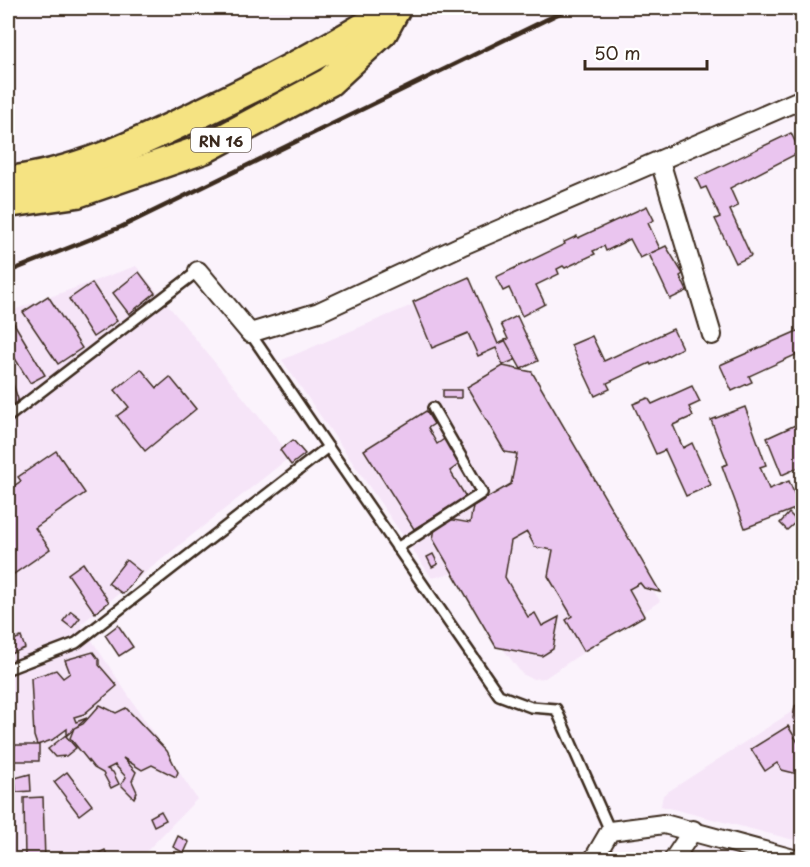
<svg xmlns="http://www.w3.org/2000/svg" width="810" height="867" viewBox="0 0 810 867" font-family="'Playpen Sans',sans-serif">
  <rect width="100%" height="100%" fill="#fbf3fc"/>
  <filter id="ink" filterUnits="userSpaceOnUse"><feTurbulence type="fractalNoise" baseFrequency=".0167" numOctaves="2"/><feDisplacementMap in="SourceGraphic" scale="12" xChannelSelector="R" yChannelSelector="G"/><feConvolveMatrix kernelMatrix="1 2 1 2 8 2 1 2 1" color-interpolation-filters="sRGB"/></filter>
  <g filter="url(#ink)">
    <g fill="#f6e5f8">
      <polygon points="136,266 291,456 81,624 197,799 139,859 8,860 8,312"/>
      <polygon points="462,284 479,307 660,601 545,678 533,679 522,674 495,638 460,577 450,574 432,578 282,360"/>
      <polygon points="802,705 802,842 661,806 663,795"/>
    </g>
    <g fill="#eac5ef" stroke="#3b2a1e" stroke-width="1.5">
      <polygon points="791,133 800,152 730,188 738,206 730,210 751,256 736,263 715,219 720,217 706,187 701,189 696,178"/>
      <polygon points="647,206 654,220 648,223 660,249 640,258 630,239 606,251 604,246 593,251 595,254 565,268 563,266 557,269 559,274 536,285 545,304 522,316 509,288 503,291 496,277 565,244 564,242 577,236 578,238"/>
      <polygon points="666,246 683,274 680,276 687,291 670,299 649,254"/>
      <polygon points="139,272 155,293 129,314 113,293"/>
      <polygon points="469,277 498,344 509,339 517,359 503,365 496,348 478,356 468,333 432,348 413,302"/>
      <polygon points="92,283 117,321 93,337 69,299"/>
      <polygon points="48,296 82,348 58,364 23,312"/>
      <polygon points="9,315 45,375 30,383 8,347"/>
      <polygon points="517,316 538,361 521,369 505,340 508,339 501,324"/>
      <polygon points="673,329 682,348 651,365 650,363 607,383 610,389 595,396 571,345 592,336 604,361"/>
      <polygon points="802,329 802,352 749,376 752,382 732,391 720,365"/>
      <polygon points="503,366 532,372 660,592 644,588 640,583 629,589 644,616 584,651 566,620 572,616 548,576 553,550 535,547 527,532 511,541 505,577 528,617 535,613 542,626 559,617 553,649 542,656 496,647 433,539 437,517 470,523 473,506 511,484 517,454 505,452 467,387"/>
      <polygon points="141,369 157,388 170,377 196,409 145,451 117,416 129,407 115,390"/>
      <polygon points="8,384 13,384 18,399 17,406 8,410"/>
      <polygon points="692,386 700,402 689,407 693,416 673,425 683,448 692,443 711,485 686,496 665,450 656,454 633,404 648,398 652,404"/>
      <rect x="443" y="390" width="18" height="8"/>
      <polygon points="745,407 766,465 760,467 769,489 789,481 800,507 745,528 722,466 728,464 711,420"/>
      <polygon points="426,411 434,424 428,428 437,444 450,435 465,460 450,471 466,497 414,529 364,450"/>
      <polygon points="802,422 802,466 782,475 767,438"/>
      <polygon points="293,440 305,454 291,465 280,450"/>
      <polygon points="56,451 85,493 35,528 50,549 8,578 8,490 21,481 18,477"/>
      <polygon points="789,513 797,521 787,530 780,523"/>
      <polygon points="433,554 438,564 432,567 427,557"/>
      <polygon points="126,560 141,572 123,594 108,583"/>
      <polygon points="83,563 109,602 95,613 68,574"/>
      <polygon points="71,611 80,618 72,628 63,621"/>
      <polygon points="118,625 133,647 119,656 105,635"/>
      <polygon points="21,637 25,648 8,655 8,642"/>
      <polygon points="93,652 99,660 99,665 117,686 84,714 74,717 76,722 87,718 66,736 76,748 66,756 55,757 48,749 67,734 67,729 52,740 37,745 34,736 31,678 56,670 63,678 70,673 65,660"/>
      <polygon points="802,702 802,734 793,718 795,706"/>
      <polygon points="100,705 116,713 126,708 167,751 178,772 176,777 152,765 142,770 123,758 136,772 132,781 137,792 134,798 121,785 126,777 115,765 107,769 113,772 119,784 111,788 103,773 94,768 70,738 74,728 83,724"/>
      <polygon points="788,726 802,749 802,775 782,770 777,763 765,771 751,749"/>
      <rect x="8" y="745" width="31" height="16"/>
      <polygon points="67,772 92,805 79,815 54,782"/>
      <polygon points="30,774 31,791 16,792 15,778"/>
      <polygon points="43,797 45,860 25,860 24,798"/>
      <polygon points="161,811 166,820 154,826 150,817"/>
      <polygon points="178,836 189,842 184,853 173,847"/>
      <polygon points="105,850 109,860 73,860 90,851 93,856"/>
    </g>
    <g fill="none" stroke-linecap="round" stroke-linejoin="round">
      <g stroke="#3b2a1e" stroke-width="14">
        <g id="lane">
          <polyline points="8,417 198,271"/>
          <polyline points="328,447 499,695 531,707 556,709 610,831"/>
          <polyline points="397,548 482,493 433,408"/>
          <polyline points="8,669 76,643 328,447 250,333"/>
        </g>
      </g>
      <g stroke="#3b2a1e" stroke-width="22">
        <g id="street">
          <polyline points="660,161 712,335"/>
          <polyline points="198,271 250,333 319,312 461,246 802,99"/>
          <polyline points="593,860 610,831 664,824 797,860"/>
          <polyline points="673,860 693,830"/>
        </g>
      </g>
      <g stroke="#3b2a1e" stroke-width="33">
        <g id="primary">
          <path d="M8,181C78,173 138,143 201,113C262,84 321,54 379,18"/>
          <polyline points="8,203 77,193 204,149 329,82 383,32 396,8"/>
        </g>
      </g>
      <use href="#lane" stroke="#fff" stroke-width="9"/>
      <use href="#street" stroke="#fff" stroke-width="18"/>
      <use href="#primary" stroke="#f5e382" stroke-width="28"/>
      <polyline stroke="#3b2a1e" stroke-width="4.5" points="8,272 121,227 570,8"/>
    </g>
  </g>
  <g text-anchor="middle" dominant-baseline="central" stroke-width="6" stroke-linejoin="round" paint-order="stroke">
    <rect fill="#fff" stroke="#766a62" stroke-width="1.5" x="191" y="128" width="60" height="24" rx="4.5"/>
    <g font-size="15" font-weight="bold" fill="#3b2a1e">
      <text x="221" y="140">RN 16</text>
    </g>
  </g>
  <rect width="810" height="867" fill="none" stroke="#fff" stroke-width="30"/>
  <rect x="15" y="15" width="780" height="837" fill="none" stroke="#3b2a1e" stroke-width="2" filter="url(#ink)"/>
  <path d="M585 60v9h122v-9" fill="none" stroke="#3b2a1e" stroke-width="3"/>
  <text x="594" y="60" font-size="18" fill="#3b2a1e" stroke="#ffffff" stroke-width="4.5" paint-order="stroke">50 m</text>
</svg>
